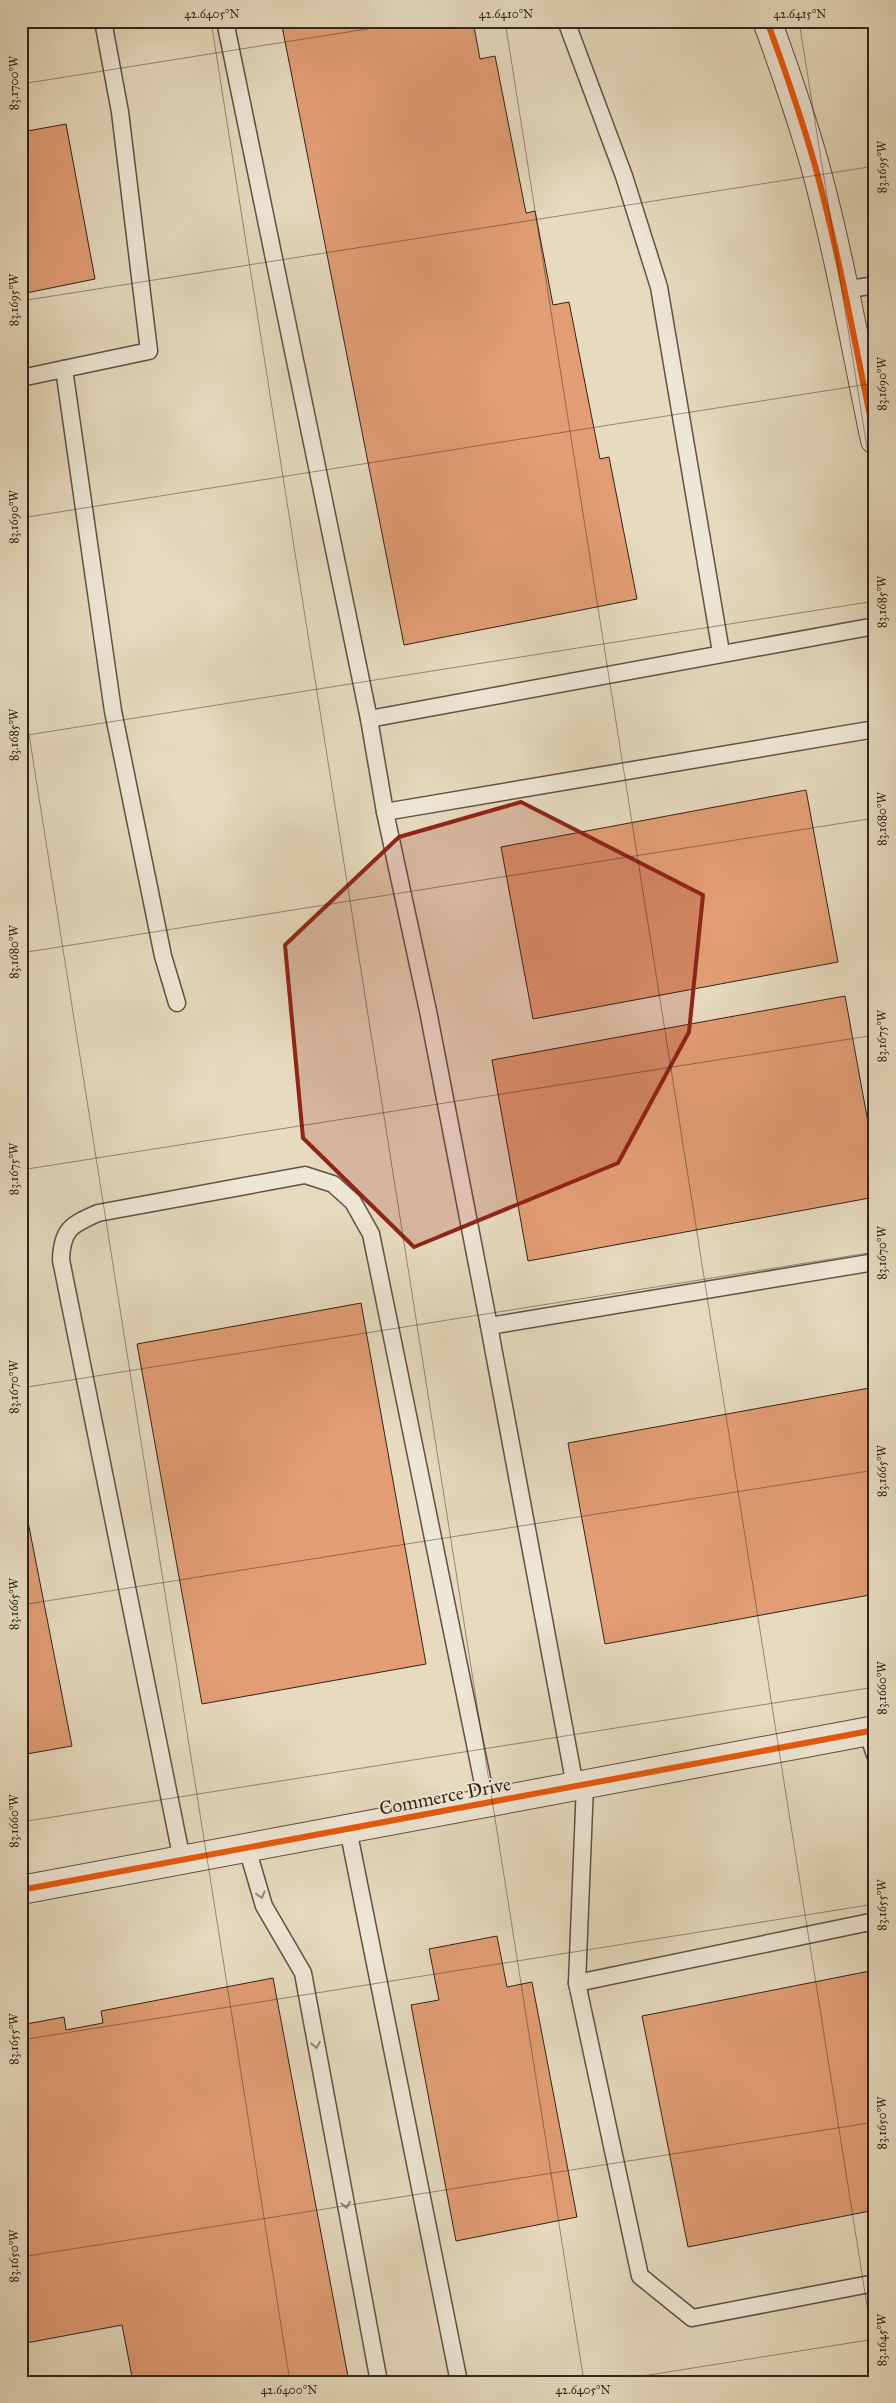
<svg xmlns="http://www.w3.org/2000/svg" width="896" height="2403" viewBox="0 0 896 2403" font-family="'IM FELL Great Primer',serif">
  <rect width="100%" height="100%" fill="#e7dabf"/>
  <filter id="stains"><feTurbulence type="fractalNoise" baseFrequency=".004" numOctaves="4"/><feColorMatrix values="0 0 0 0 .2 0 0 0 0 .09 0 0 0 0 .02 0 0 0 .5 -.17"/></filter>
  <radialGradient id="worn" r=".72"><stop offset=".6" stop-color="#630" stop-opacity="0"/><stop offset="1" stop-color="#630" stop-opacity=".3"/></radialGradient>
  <g fill="#e29d74" stroke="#31241b">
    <polygon points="473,21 480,59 495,56 526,213 535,211 553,305 569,302 600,459 609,457 637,599 404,645 282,26 304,21"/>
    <polygon points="66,124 95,279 21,294 21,131 22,132"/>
    <polygon points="806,790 838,962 533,1019 501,847"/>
    <polygon points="845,996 875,1161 875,1197 528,1261 492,1060"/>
    <polygon points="361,1303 426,1664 202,1704 137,1344"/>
    <polygon points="875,1387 875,1594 605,1644 568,1443"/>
    <polygon points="22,1491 72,1746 21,1755 21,1492"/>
    <polygon points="497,1936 507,1987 532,1982 577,2217 456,2241 411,2005 439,2000 429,1949"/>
    <polygon points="875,1970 875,2210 688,2247 642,2016"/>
    <polygon points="273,1978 349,2382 133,2382 122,2325 21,2344 21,2025 64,2017 66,2030 103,2023 101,2011"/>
  </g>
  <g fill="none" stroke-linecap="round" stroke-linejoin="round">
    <g stroke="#5e5244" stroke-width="19">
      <g id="lane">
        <polyline points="225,21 369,719 875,626"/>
        <polyline points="566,21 624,176 659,287 721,652"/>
        <polyline points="844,290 875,285"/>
        <polyline points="64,369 113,711 163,956 177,1003"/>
        <polyline points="21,378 149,351 120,112 103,21"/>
        <polyline points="369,719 385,812"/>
        <polyline points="489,1326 428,1011 385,812 875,729"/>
        <polyline points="867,1731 875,1755"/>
        <polyline points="585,1784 577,1983 640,2276 692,2318 875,2283"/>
        <polyline points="575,1786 489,1326 875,1262"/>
        <polyline points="348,1829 459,2382"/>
        <polyline points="247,1848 264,1906 303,1973 379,2382"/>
        <path d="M182,1860L61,1260C62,1229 71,1225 98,1213L305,1175L333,1184L353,1202L371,1234L487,1803"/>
        <polyline points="577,1983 875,1921"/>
      </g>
    </g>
    <g stroke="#5e5244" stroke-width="30">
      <g id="street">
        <path d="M767,21C785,70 802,119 816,169C840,258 856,350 875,440"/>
        <polyline points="21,1890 875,1730"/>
      </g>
    </g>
    <use href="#lane" stroke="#efe7d5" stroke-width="16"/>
    <use href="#street" stroke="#efe7d5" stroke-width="28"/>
    <g stroke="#efe7d5" stroke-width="9">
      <g id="cycleway">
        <path d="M767,21C785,70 802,119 816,169C840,258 856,350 875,440"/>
        <polyline points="21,1890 875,1730"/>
      </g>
    </g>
    <use href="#cycleway" stroke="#e8590c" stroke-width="6"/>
  </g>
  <defs><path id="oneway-chevron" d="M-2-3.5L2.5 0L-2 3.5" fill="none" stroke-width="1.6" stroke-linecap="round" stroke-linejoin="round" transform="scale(1.25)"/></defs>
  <g stroke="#908678">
    <use href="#oneway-chevron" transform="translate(261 1895) rotate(74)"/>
    <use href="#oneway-chevron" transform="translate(316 2045) rotate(80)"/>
    <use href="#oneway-chevron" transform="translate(346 2205) rotate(80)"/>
  </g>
  <path fill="#8f2418" fill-opacity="0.2" stroke="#8f2418" stroke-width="4" stroke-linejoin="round" d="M521,802L703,895L689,1032L618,1163L414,1247L303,1138L285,945L399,837Z"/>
  <path fill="none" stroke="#31241b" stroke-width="1" stroke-opacity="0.45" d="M211,21L584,2382M505,21L875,2356M799,21L875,498M21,84L417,21M21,301L875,166M21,518L875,383M21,684L290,2382M21,736L875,601M21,953L875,818M21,1170L875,1035M21,1388L875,1252M21,1605L875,1470M21,1822L875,1687M21,2040L875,1904M21,2257L875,2122M605,2382L875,2339"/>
  <g text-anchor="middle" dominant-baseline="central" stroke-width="4" stroke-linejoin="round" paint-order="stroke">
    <g font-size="19" fill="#31241b" stroke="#efe7d5">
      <text transform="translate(445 1796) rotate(-11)">Commerce Drive</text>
    </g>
  </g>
  <rect width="896" height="2403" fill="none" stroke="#e7dabf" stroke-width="55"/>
  <rect x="28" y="28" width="840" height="2348" fill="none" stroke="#31241b" stroke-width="2"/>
  <g font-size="12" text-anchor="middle" fill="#31241b">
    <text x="212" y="18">42.6405°N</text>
    <text x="506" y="18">42.6410°N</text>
    <text x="800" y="18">42.6415°N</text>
    <text transform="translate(14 83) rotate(-90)" y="4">83.1700°W</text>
    <text transform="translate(882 167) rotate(-90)" y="4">83.1695°W</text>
    <text transform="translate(14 300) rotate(-90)" y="4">83.1695°W</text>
    <text transform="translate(882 384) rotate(-90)" y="4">83.1690°W</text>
    <text transform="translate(14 517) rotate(-90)" y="4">83.1690°W</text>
    <text transform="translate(882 602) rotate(-90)" y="4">83.1685°W</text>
    <text transform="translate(14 735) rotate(-90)" y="4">83.1685°W</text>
    <text transform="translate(882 819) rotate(-90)" y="4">83.1680°W</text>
    <text transform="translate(14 952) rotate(-90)" y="4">83.1680°W</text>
    <text transform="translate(882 1036) rotate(-90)" y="4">83.1675°W</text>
    <text transform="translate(14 1169) rotate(-90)" y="4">83.1675°W</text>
    <text transform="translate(882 1253) rotate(-90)" y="4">83.1670°W</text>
    <text transform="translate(14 1387) rotate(-90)" y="4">83.1670°W</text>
    <text transform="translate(882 1471) rotate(-90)" y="4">83.1665°W</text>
    <text transform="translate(14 1604) rotate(-90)" y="4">83.1665°W</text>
    <text transform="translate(882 1688) rotate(-90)" y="4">83.1660°W</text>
    <text transform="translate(14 1821) rotate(-90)" y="4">83.1660°W</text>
    <text transform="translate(882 1905) rotate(-90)" y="4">83.1655°W</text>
    <text transform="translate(14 2039) rotate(-90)" y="4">83.1655°W</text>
    <text transform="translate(882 2123) rotate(-90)" y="4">83.1650°W</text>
    <text transform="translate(14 2256) rotate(-90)" y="4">83.1650°W</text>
    <text transform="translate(882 2340) rotate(-90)" y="4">83.1645°W</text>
    <text x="289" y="2394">42.6400°N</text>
    <text x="583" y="2394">42.6405°N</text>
  </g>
  <rect width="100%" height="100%" filter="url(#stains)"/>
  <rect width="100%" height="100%" fill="url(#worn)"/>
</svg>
